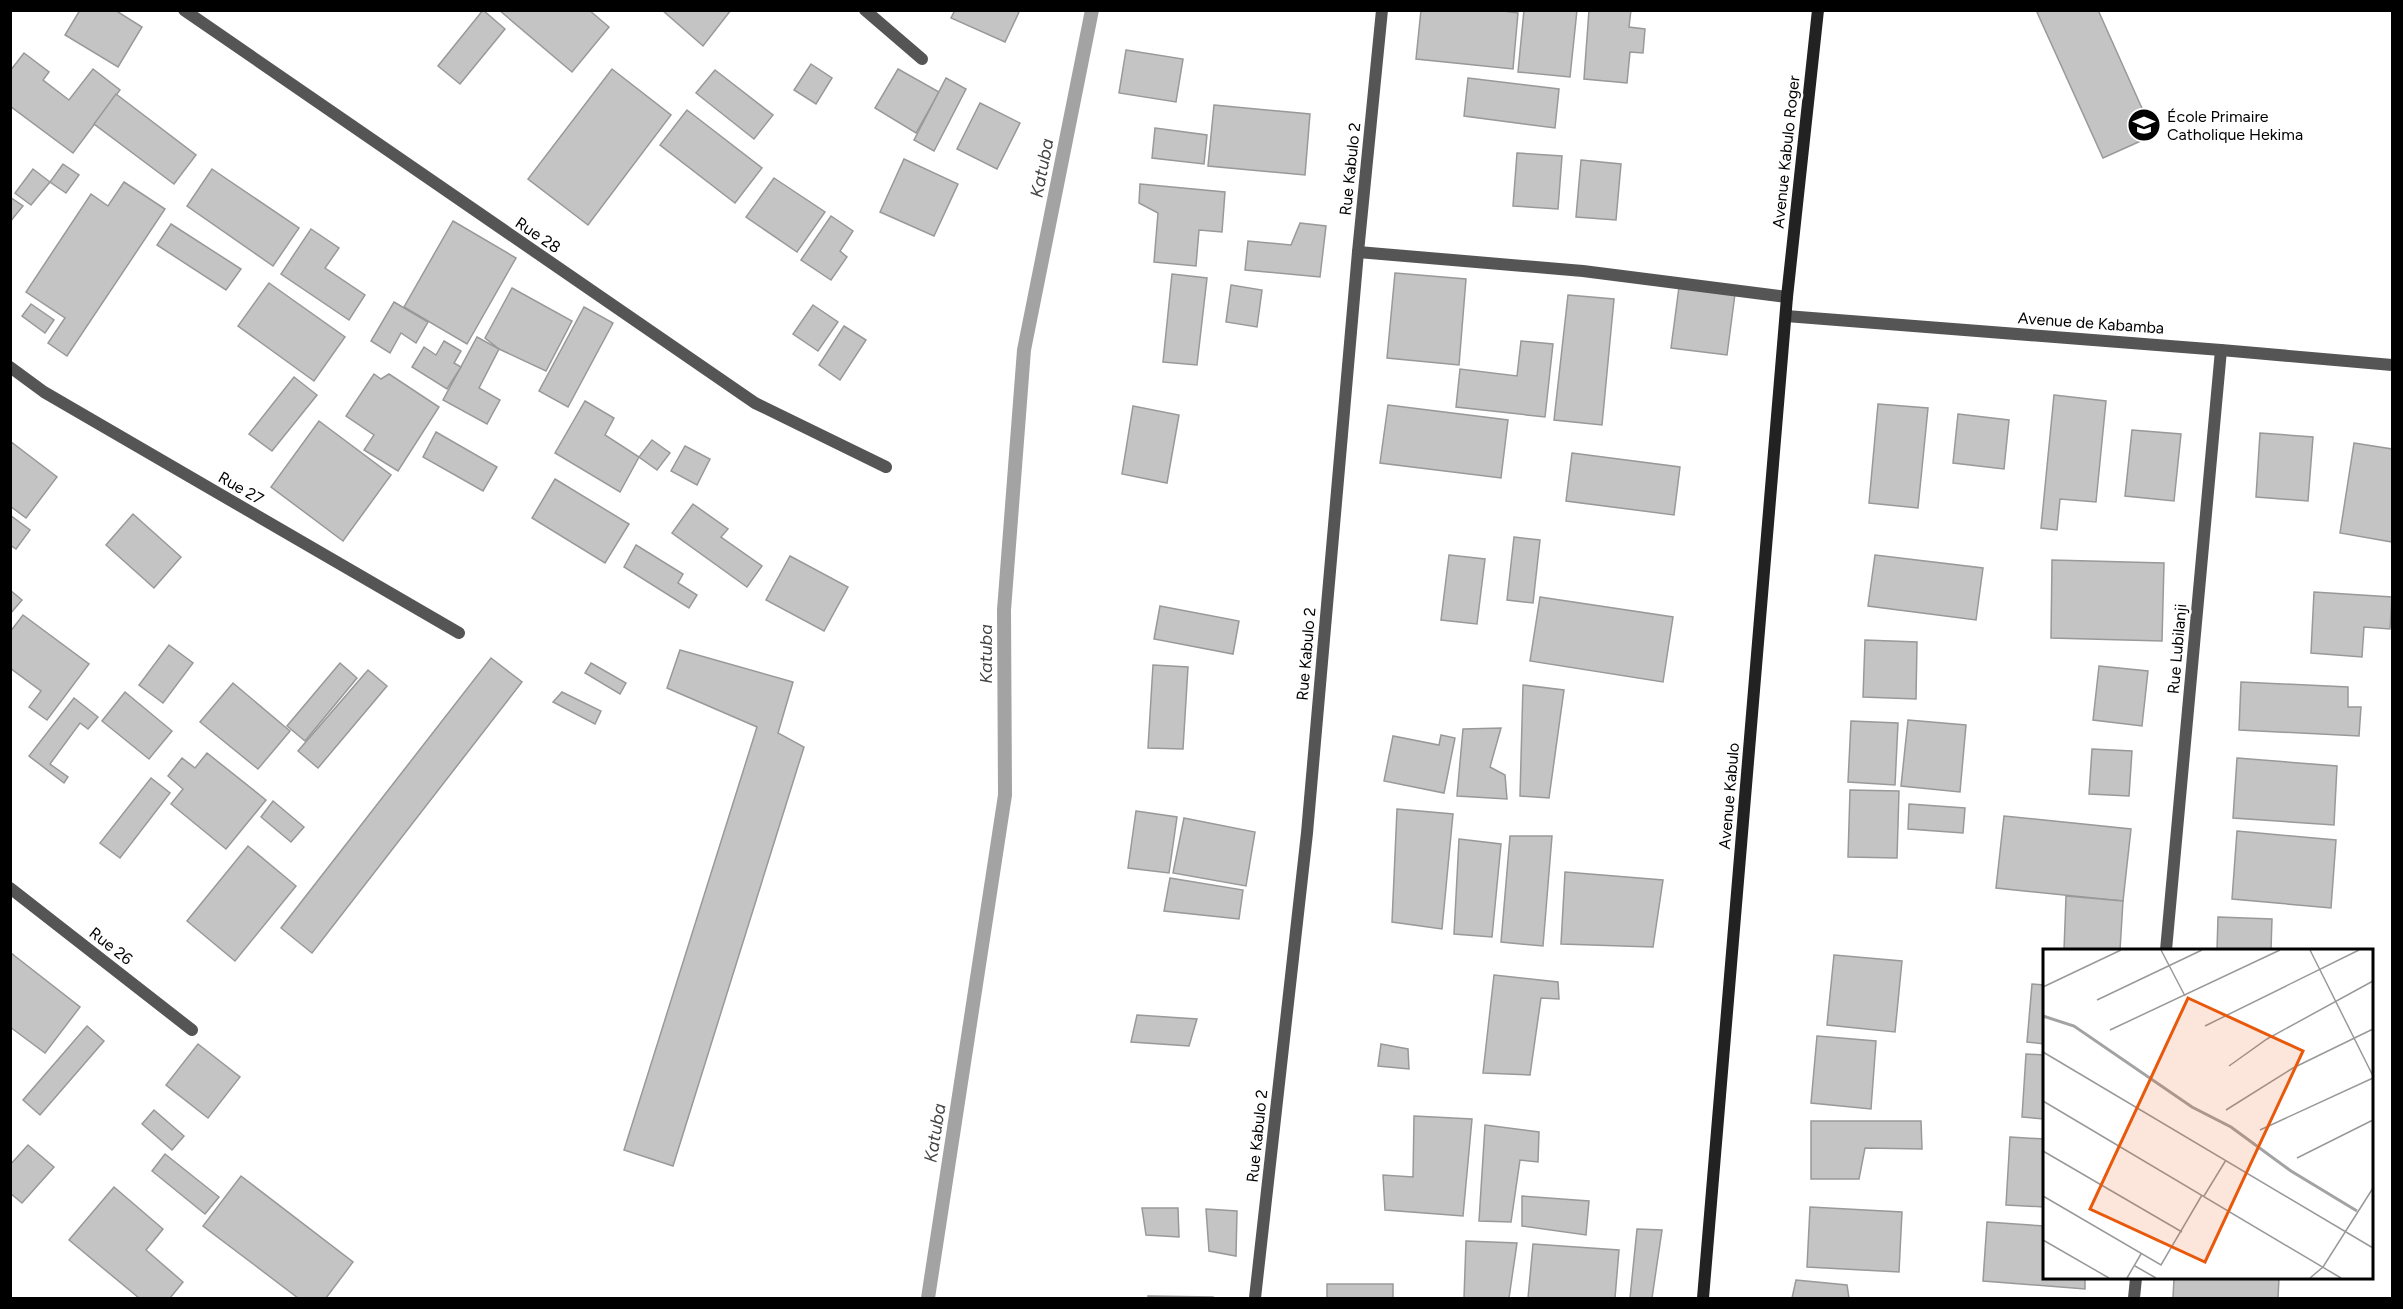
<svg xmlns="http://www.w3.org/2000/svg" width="2403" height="1309" viewBox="0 0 2403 1309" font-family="Figtree,sans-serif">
  <rect width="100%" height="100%" fill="#fff"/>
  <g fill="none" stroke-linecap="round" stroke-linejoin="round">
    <polyline stroke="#a3a3a3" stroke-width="14" points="928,1298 1005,795 1004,610 1024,350 1092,10"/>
  </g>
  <g fill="#c4c4c4" stroke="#999" stroke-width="1.5">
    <polygon points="80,10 115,10 142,27 118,67 65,35"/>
    <polygon points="483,10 505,29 460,84 438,66"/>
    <polygon points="499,10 589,10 609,27 572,72"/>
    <polygon points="662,10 731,10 703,46"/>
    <polygon points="955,10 1020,10 1005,42 951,18"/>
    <polygon points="1421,10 1496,10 1518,13 1513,69 1416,59"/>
    <polygon points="1524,10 1577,10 1570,77 1518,72"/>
    <polygon points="1589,10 1631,10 1629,27 1645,29 1643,53 1630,52 1627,83 1584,79"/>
    <polygon points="2036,10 2098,10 2154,135 2103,158"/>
    <polygon points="1126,50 1183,59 1176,102 1119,93"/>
    <polygon points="24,53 49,72 43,80 69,100 93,69 120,90 73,153 10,106 10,71"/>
    <polygon points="811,64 832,78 816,104 794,90"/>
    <polygon points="612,69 671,115 588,225 528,179"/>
    <polygon points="898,69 939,92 916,133 875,108"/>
    <polygon points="715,70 773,115 754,139 696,93"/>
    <polygon points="946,78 966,89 934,151 914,140"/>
    <polygon points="1468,78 1559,89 1555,128 1464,116"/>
    <polygon points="116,94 196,155 174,184 94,124"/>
    <polygon points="980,103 1020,123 997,169 957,149"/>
    <polygon points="1214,105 1310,114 1305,175 1208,166"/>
    <polygon points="687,110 762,168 735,203 660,145"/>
    <polygon points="1155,128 1207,135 1204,164 1152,158"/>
    <polygon points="1517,153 1562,156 1558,209 1513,206"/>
    <polygon points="904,159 958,184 934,236 880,212"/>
    <polygon points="1581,160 1621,164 1616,220 1576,217"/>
    <polygon points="63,164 79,175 66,193 50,182"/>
    <polygon points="33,169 50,182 31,205 15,193"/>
    <polygon points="212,169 299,228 273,266 187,206"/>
    <polygon points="774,178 825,212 797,252 746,217"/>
    <polygon points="124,182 165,209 67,356 48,343 65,318 26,292 91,194 108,206"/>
    <polygon points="1140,184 1225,192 1222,232 1199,230 1196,266 1154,262 1158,213 1139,203"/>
    <polygon points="10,197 23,206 10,222"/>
    <polygon points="831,216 853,231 840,251 847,257 831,280 801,260"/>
    <polygon points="453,221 516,258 467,344 404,307"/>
    <polygon points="1300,223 1326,226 1320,277 1245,270 1248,241 1291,245"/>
    <polygon points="171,224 241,269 226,290 157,245"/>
    <polygon points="311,229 339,248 325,268 365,295 349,320 281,274"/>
    <polygon points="1395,273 1466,279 1459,365 1387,358"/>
    <polygon points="1172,274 1207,278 1197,365 1163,362"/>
    <polygon points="269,283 345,337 314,381 238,326"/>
    <polygon points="1231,285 1262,290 1257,327 1226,322"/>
    <polygon points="1679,287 1735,294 1727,355 1671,348"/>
    <polygon points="512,288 572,321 546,371 499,349 485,338"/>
    <polygon points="1568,295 1614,299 1602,425 1554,420"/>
    <polygon points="394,302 428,322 416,343 401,333 390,353 371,341"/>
    <polygon points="31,304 54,320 45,333 22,316"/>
    <polygon points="813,305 838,322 818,351 793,334"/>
    <polygon points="584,307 613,323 568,407 539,391"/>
    <polygon points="844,326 866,340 840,380 819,365"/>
    <polygon points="477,337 499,349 479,388 500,400 487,424 443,400"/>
    <polygon points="444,341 461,351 454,363 461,367 447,389 412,367 424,347 436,355"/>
    <polygon points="1521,341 1553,344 1545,417 1456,407 1460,369 1517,376"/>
    <polygon points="374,374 381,379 389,374 439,407 398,471 364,450 374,435 346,416"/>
    <polygon points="294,377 317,395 272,451 249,434"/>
    <polygon points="2054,395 2106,401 2096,502 2060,499 2057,530 2041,528"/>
    <polygon points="585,401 614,418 605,435 639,457 620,492 555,453"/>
    <polygon points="1878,404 1928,408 1918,508 1869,503"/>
    <polygon points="1388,405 1508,420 1501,478 1380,463"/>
    <polygon points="1133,406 1179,415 1167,483 1122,474"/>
    <polygon points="1958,414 2009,420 2004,469 1953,463"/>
    <polygon points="319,421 391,475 343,541 271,487"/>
    <polygon points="2132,430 2181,434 2174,501 2125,496"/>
    <polygon points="436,432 497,467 483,491 423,457"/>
    <polygon points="2260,433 2313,437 2308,501 2256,497"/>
    <polygon points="652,440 670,453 657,470 639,457"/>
    <polygon points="10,441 57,477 26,518 10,506"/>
    <polygon points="2354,443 2392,449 2392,542 2340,533"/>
    <polygon points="685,446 710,459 697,485 671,471"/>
    <polygon points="1572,453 1680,467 1674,515 1566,501"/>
    <polygon points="555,479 629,524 605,563 532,518"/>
    <polygon points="693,504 728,529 721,537 762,566 747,587 672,533"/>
    <polygon points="133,514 181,557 154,588 106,545"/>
    <polygon points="10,515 30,530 16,549 10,545"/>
    <polygon points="1514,537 1540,540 1533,603 1507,600"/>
    <polygon points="636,545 683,574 678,583 697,595 689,608 624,567"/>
    <polygon points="1449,555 1485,559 1477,624 1441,620"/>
    <polygon points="1875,555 1983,568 1976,620 1868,606"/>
    <polygon points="790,556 848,587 824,631 766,600"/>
    <polygon points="2052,560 2164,563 2162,641 2051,638"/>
    <polygon points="10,590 22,600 10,614"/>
    <polygon points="2314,592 2392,597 2390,629 2364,627 2362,657 2311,653"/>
    <polygon points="1540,597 1673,617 1663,682 1530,661"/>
    <polygon points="1160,606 1239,621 1233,654 1154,639"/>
    <polygon points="23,615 89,664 47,720 29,707 41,691 10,668 10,632"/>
    <polygon points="1865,640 1917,642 1916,699 1863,697"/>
    <polygon points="169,645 193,663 163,703 139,685"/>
    <polygon points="680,650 793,682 778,733 804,747 673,1166 624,1150 757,727 667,688"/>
    <polygon points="491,658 522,682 312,953 281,928"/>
    <polygon points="340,663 357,678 305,741 287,726"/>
    <polygon points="591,663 626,683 620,694 585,673"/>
    <polygon points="1153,665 1188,667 1183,749 1148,748"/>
    <polygon points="2099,666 2148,671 2142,726 2093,720"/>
    <polygon points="368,670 387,686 318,768 298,751"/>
    <polygon points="2241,682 2348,687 2348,707 2361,707 2359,736 2239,730"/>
    <polygon points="233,683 290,731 258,769 200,722"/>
    <polygon points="1523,685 1564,690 1549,798 1520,796"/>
    <polygon points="125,692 172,731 149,759 102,721"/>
    <polygon points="562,692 601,711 595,724 553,702"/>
    <polygon points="74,698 98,717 88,729 80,723 50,764 68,777 64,783 29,756"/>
    <polygon points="1908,720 1966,725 1960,792 1901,786"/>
    <polygon points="1851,721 1898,723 1895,785 1848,782"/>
    <polygon points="1501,728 1490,767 1505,775 1507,799 1457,796 1463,729"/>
    <polygon points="1441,735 1455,738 1444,793 1384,781 1393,736 1439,745"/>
    <polygon points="2092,749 2132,751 2129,796 2089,794"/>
    <polygon points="207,753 266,800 226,849 171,804 183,789 168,776 182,758 195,768"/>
    <polygon points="2237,758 2337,766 2334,825 2233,818"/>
    <polygon points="151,778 170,793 120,858 100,843"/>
    <polygon points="1850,790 1899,791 1897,858 1848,857"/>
    <polygon points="273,801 304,827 291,842 261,817"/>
    <polygon points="1909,804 1965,808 1963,833 1908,829"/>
    <polygon points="1397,809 1453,814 1442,929 1392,922"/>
    <polygon points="1136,811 1177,817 1169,873 1128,868"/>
    <polygon points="2004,816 2131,829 2123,901 1996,888"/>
    <polygon points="1184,818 1255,832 1246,886 1173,873"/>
    <polygon points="2237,831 2336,840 2331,908 2232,899"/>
    <polygon points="1510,836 1552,836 1543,946 1501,942"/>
    <polygon points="1459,839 1501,844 1492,937 1454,934"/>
    <polygon points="248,846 296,886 235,961 187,921"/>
    <polygon points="1565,872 1663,880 1653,947 1561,944"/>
    <polygon points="1170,878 1243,890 1239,919 1164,911"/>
    <polygon points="2066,896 2123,901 2120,950 2064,950"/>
    <polygon points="2218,917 2272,919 2271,950 2217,950"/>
    <polygon points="11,953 80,1007 45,1053 10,1027"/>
    <polygon points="1834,955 1902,961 1895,1032 1827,1025"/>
    <polygon points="1494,975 1558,982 1559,999 1541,998 1530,1075 1483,1073"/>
    <polygon points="2032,984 2044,985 2044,1044 2027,1042"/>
    <polygon points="1137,1015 1197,1019 1189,1046 1131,1042"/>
    <polygon points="87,1026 104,1041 40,1115 23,1100"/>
    <polygon points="1817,1036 1876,1041 1871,1109 1811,1103"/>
    <polygon points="198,1044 240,1077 208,1118 166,1085"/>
    <polygon points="1381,1044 1408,1049 1409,1069 1378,1066"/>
    <polygon points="2026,1054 2044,1055 2044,1119 2022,1117"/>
    <polygon points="154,1110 184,1136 172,1150 142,1124"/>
    <polygon points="1414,1116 1472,1119 1463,1216 1385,1210 1383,1175 1413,1177"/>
    <polygon points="1811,1121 1921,1121 1922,1149 1865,1148 1859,1179 1811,1179"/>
    <polygon points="1485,1125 1539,1132 1538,1162 1520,1160 1511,1222 1479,1221"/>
    <polygon points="2010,1137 2044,1139 2044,1207 2006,1205"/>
    <polygon points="28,1145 54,1167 22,1203 10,1193 10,1165"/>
    <polygon points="165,1154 219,1197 205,1214 152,1171"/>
    <polygon points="241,1176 353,1262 326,1298 298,1298 203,1226"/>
    <polygon points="114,1187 163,1229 146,1250 183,1282 170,1298 139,1298 69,1240"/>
    <polygon points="1522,1196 1589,1201 1586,1235 1522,1226"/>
    <polygon points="1810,1207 1902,1212 1899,1272 1807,1267"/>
    <polygon points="1142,1208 1178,1208 1179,1237 1146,1235"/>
    <polygon points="1206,1209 1237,1211 1236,1256 1209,1251"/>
    <polygon points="1987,1222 2044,1226 2044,1278 2085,1278 2085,1289 1983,1281"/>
    <polygon points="1637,1229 1662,1230 1652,1298 1630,1298"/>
    <polygon points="1466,1241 1517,1243 1509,1298 1464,1298"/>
    <polygon points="1533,1244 1619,1250 1615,1298 1528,1298"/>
    <polygon points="2174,1278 2279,1278 2278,1298 2173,1298"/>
    <polygon points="1796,1280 1847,1285 1849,1298 1792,1298"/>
    <rect x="1327" y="1284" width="66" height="14"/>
    <polygon points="1148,1296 1213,1297 1213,1298 1148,1298"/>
  </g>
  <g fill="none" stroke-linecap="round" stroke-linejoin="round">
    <g stroke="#555" stroke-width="12">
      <polyline points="184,10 755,403 886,467"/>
      <polyline points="865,10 922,59"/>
      <polyline points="1358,252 1583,271 1787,297"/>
      <polyline points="1786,316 2221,350 2392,365"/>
      <polyline points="10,367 44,392 459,633"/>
      <polyline points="10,888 192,1030"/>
      <polyline points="2166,950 2221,350"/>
      <polyline points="1255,1298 1307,833 1358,252 1382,10"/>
      <polyline points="2134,1298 2136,1278"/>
    </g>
    <polyline stroke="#222" stroke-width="12" points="1703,1298 1787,297 1818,10"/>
  </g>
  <defs>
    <g id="school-disc" transform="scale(1.725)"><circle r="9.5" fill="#000" stroke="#fff"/><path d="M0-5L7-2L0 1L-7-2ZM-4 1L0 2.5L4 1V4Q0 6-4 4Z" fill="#fff"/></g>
  </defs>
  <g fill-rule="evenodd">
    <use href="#school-disc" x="2144" y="125"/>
  </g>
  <g text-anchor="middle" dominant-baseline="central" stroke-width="5" stroke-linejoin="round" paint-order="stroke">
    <g font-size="16" fill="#000" stroke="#fff" text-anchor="start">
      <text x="2167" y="116">École Primaire<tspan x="2167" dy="18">Catholique Hekima</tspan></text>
    </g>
    <g font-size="16" fill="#000" stroke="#fff">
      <text transform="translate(1786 152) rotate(-84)">Avenue Kabulo Roger</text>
      <text transform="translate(1350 169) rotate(-84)">Rue Kabulo 2</text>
      <text transform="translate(538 235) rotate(34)">Rue 28</text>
      <text transform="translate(2091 323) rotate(4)">Avenue de Kabamba</text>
      <text transform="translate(241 488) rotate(30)">Rue 27</text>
      <text transform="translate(2177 649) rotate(-85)">Rue Lubilanji</text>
      <text transform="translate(1306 654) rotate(-85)">Rue Kabulo 2</text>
      <text transform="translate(1729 796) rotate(-85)">Avenue Kabulo</text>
      <text transform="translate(111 946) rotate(38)">Rue 26</text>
      <text transform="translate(1257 1136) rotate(-84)">Rue Kabulo 2</text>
    </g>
    <g font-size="18" font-style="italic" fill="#444" stroke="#fff">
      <text transform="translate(1042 168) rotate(-79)">Katuba</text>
      <text transform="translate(986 654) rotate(-90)">Katuba</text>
      <text transform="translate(935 1133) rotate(-81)">Katuba</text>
    </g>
  </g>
  <g transform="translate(2043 949)">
    <rect width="330" height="330" fill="#fff"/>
    <path fill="none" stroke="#a3a3a3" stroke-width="3" d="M0,67L31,77L149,158L188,178L248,222L314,262"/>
    <path fill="none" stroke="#999" stroke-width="1.5" d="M118,1L142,47M267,1L330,127M0,38L78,1M54,51L159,1M162,77L316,1M67,81L237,1M0,103L330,299M186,117L224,90L330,32M0,152L298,329M183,161L250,119L330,80M217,181L330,129M0,202L139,283M254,209L330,171M0,247L118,316L159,246M161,247L183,211M0,291L66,329M92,317L113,329M84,329L98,305M267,329L280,318L330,239"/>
    <path fill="#e8590c" fill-opacity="0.15" stroke="#e8590c" stroke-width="3" d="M145,49L260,102L162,313L47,260Z"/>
    <rect width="330" height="330" fill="none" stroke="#000" stroke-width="3"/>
  </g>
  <rect width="2403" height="1309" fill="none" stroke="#000000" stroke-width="24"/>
</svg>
